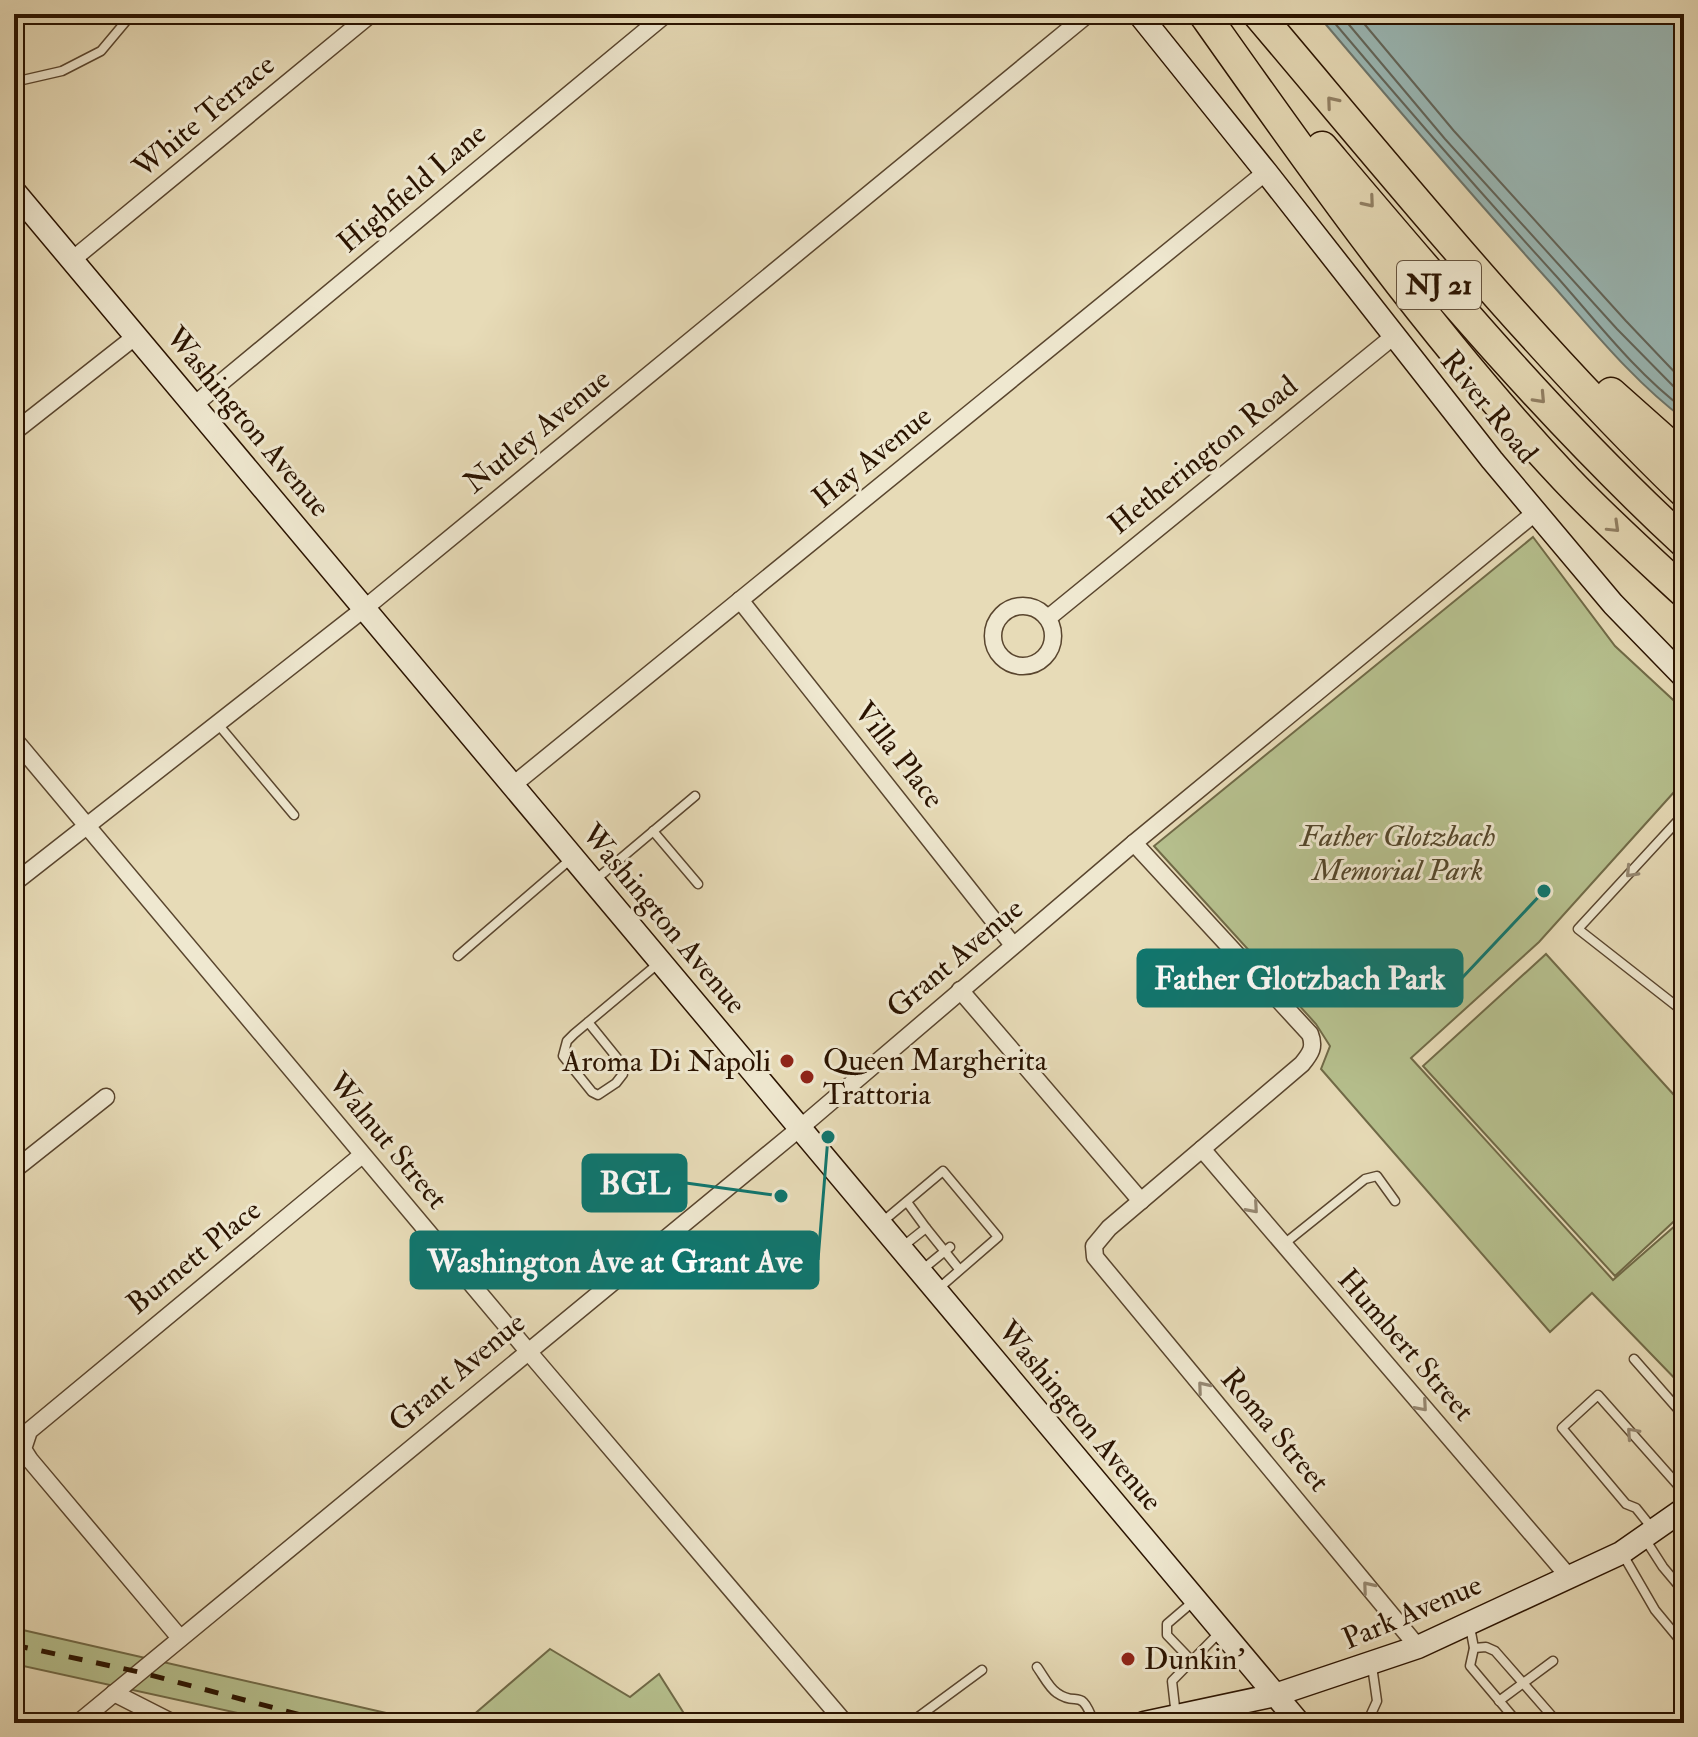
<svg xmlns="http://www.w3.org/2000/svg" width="1698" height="1737" viewBox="0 0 1698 1737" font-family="'IM FELL Double Pica',serif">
  <rect width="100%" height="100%" fill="#e7dbb7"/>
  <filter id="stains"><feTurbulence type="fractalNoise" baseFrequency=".0025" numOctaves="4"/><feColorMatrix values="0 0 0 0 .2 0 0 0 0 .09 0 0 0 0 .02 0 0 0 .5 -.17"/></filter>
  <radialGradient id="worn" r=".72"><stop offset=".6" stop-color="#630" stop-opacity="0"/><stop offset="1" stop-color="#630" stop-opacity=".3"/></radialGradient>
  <g fill="#b6c08e" stroke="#706a47" stroke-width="2">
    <polygon points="1533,537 1615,646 1684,710 1684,781 1539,942 1411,1058 1613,1280 1684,1218 1684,1388 1592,1293 1550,1332 1321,1069 1330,1046 1316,1024 1154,846"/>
    <polygon points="1546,954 1684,1106 1684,1212 1615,1276 1423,1066"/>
    <polygon points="14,1628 430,1723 283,1723 14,1664"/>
    <polygon points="550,1649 630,1697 659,1674 690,1723 464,1723"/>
  </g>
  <path fill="#9ab9b7" stroke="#6d776e" stroke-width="2" d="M1317,14H1684V419C1633,381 1591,328 1548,280C1470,193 1393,104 1317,14Z"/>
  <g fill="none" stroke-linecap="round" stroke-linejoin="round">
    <g stroke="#62665c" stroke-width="2">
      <path d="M1327,14C1402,103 1479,191 1557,277C1597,322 1636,373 1684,409"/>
      <polyline points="1340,14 1445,139 1617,329 1684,397"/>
      <polyline points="1356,14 1454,131 1626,321 1684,382"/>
    </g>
    <g stroke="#59452e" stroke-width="11">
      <g id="lane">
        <polyline points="14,82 62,71 101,51 132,14"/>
        <polyline points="217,723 294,815"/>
        <polyline points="1684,814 1578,929 1684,1012"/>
        <polyline points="653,831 698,884"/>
        <polyline points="594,881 695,796"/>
        <polyline points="458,956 572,858"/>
        <polyline points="588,1022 622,1064 623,1074 616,1083 598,1095 592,1092 563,1056 567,1041 574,1034 660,962"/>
        <polyline points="881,1223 943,1171 998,1237 938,1289"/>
        <polyline points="926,1228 959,1269"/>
        <polyline points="1284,1244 1365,1179 1377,1176 1395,1201"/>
        <polyline points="902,1247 926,1228 907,1202"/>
        <polyline points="923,1269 950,1247"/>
        <polyline points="1634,1359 1684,1416"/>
        <polyline points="1652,1528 1636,1508 1626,1504 1562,1428 1598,1395 1684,1492"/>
        <polyline points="1645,1539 1663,1567 1684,1592"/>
        <polyline points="1622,1553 1655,1610 1684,1645"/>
        <polyline points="1470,1627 1474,1648 1470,1666 1518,1723"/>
        <polyline points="1474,1648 1486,1647 1495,1651 1558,1723"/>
        <polyline points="1192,1661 1167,1635 1167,1624 1195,1600"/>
        <path d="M1037,1667C1043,1675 1049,1688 1057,1693C1078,1708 1080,1685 1094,1723"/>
        <polyline points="1499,1701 1553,1661"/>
        <polyline points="1176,1716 1172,1681 1219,1633"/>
        <polyline points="910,1723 982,1670"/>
        <polyline points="1367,1723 1377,1701 1372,1666"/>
      </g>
    </g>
    <g stroke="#59452e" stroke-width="19">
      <g id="street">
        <polyline points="72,260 371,14"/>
        <polyline points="194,405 666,14"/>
        <polyline points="14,432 136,336"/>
        <polyline points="740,600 1013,945"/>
        <circle cx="1023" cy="636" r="30"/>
        <polyline points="1048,618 1394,336"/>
        <polyline points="14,739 527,1350 845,1723"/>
        <polyline points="513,785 1266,172"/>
        <path d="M1134,843L1310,1034C1315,1047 1311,1053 1302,1064L1109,1228L1094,1246L1095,1257L1418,1647"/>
        <polyline points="14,883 365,608 1088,14"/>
        <polyline points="960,990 1141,1201"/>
        <polyline points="1202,1149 1569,1577"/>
        <polyline points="14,1170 106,1097"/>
        <polyline points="180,1638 30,1460 23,1449 29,1431 362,1155"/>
        <polyline points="114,1693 173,1723"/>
        <polyline points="78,1723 800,1128 1134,843 1536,512"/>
      </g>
    </g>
    <g stroke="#2a1300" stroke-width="25">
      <g id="secondary">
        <polyline points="1139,14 1266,172 1492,460 1613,604 1684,677"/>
        <polyline points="14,191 1299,1723"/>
        <polyline points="1144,1723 1275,1695 1418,1647 1621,1553 1684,1509"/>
      </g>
    </g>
    <g stroke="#2a1300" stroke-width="33">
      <g id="highway">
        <path d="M1204,14C1317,174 1431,336 1566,479C1603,518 1644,555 1684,592"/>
        <path d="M1258,14C1396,177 1530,343 1684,492"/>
        <path d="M1322,147C1438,284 1552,420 1684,542"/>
        <polyline points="1611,393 1684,458"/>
      </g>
    </g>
    <use href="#lane" stroke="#efe8d0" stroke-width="8"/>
    <use href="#street" stroke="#efe8d0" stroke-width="16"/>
    <use href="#secondary" stroke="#efe8d0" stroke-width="22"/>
    <use href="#highway" stroke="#e7dbb7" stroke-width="30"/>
    <polyline stroke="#2a1300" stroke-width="5" stroke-dasharray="14 14" stroke-linecap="butt" points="14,1645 139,1672 331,1723"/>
  </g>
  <defs><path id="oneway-chevron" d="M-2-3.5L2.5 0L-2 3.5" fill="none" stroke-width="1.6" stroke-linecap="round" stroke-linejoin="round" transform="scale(2)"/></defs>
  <g stroke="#928165">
    <use href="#oneway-chevron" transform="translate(1332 102) rotate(-130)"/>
    <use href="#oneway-chevron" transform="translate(1369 202) rotate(50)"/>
    <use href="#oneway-chevron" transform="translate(1540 398) rotate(47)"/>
    <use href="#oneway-chevron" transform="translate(1614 527) rotate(44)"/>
  </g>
  <g stroke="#968872">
    <use href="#oneway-chevron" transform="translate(1631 872) rotate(133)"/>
    <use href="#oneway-chevron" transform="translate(1253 1208) rotate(49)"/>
    <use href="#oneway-chevron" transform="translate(1203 1387) rotate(-130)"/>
    <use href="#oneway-chevron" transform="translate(1422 1406) rotate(49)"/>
    <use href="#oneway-chevron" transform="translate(1632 1433) rotate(-132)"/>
    <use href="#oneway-chevron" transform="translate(1368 1587) rotate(-130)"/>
  </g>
  <g fill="#8f2418" stroke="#efe8d0" stroke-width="3">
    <circle cx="787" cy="1061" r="8"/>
    <circle cx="807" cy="1077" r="8"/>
    <circle cx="1128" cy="1659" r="8"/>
  </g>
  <g text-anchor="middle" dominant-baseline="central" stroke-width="6" stroke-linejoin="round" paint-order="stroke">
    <rect fill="#efe8d0" stroke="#65533e" stroke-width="2" x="1397" y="261" width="84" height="48" rx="6"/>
    <g font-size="28" font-weight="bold" fill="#2a1300">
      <text x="1439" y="285">NJ 21</text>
    </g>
    <g font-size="30" fill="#2a1300" stroke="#efe8d0">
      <text transform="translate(204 116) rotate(-40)">White Terrace</text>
      <text transform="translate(412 188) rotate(-40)">Highfield Lane</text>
      <text transform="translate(1489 407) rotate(51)">River Road</text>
      <text transform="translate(248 422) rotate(50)">Washington Avenue</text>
      <text transform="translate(537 431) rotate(-39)">Nutley Avenue</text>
      <text transform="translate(1203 455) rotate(-39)">Hetherington Road</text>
      <text transform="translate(872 457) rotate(-39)">Hay Avenue</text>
      <text transform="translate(899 755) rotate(52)">Villa Place</text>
      <text transform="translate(664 919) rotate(50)">Washington Avenue</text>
      <text transform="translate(955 958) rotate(-40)">Grant Avenue</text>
      <text transform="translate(388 1141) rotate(50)">Walnut Street</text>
      <text transform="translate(194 1257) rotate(-39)">Burnett Place</text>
      <text transform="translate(1406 1345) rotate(49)">Humbert Street</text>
      <text transform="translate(457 1372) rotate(-40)">Grant Avenue</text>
      <text transform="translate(1080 1416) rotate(50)">Washington Avenue</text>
      <text transform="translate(1275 1430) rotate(50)">Roma Street</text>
      <text transform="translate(1412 1612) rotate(-23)">Park Avenue</text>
    </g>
    <g font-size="30" font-style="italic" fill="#54472b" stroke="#efe8d0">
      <text x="1398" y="836">Father Glotzbach<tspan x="1398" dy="34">Memorial Park</tspan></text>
    </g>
    <g font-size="30" fill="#2a1300" stroke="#efe8d0" text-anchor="start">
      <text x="823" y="1060">Queen Margherita<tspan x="823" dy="34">Trattoria</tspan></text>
      <text x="771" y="1061" text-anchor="end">Aroma Di Napoli</text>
      <text x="1144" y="1659">Dunkin'</text>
    </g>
  </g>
  <path fill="none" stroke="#0f766e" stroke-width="3" d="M1544 891L1462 978M781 1196L686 1183M828 1137L818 1260"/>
  <g fill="#0f766e" stroke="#efe8d0" stroke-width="3">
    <circle cx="1544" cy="891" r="8"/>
    <circle cx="781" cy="1196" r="8"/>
    <circle cx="828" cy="1137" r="8"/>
  </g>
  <g fill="#0f766e" stroke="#0f766e" stroke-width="3">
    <rect x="1138" y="950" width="324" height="56" rx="8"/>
    <rect x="583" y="1155" width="103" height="56" rx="8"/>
    <rect x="411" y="1232" width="407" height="56" rx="8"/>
  </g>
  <g font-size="32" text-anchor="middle" font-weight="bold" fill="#fff">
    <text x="1300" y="989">Father Glotzbach Park</text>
    <text x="635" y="1194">BGL</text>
    <text x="615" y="1272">Washington Ave at Grant Ave</text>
  </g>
  <rect width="1698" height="1737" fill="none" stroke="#e7dbb7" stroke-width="48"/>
  <rect x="16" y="16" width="1666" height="1705" fill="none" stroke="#2a1300" stroke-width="4"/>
  <rect x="24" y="24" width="1650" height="1689" fill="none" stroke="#2a1300" stroke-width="2"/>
  <rect width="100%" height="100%" filter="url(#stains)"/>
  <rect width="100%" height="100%" fill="url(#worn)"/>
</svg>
